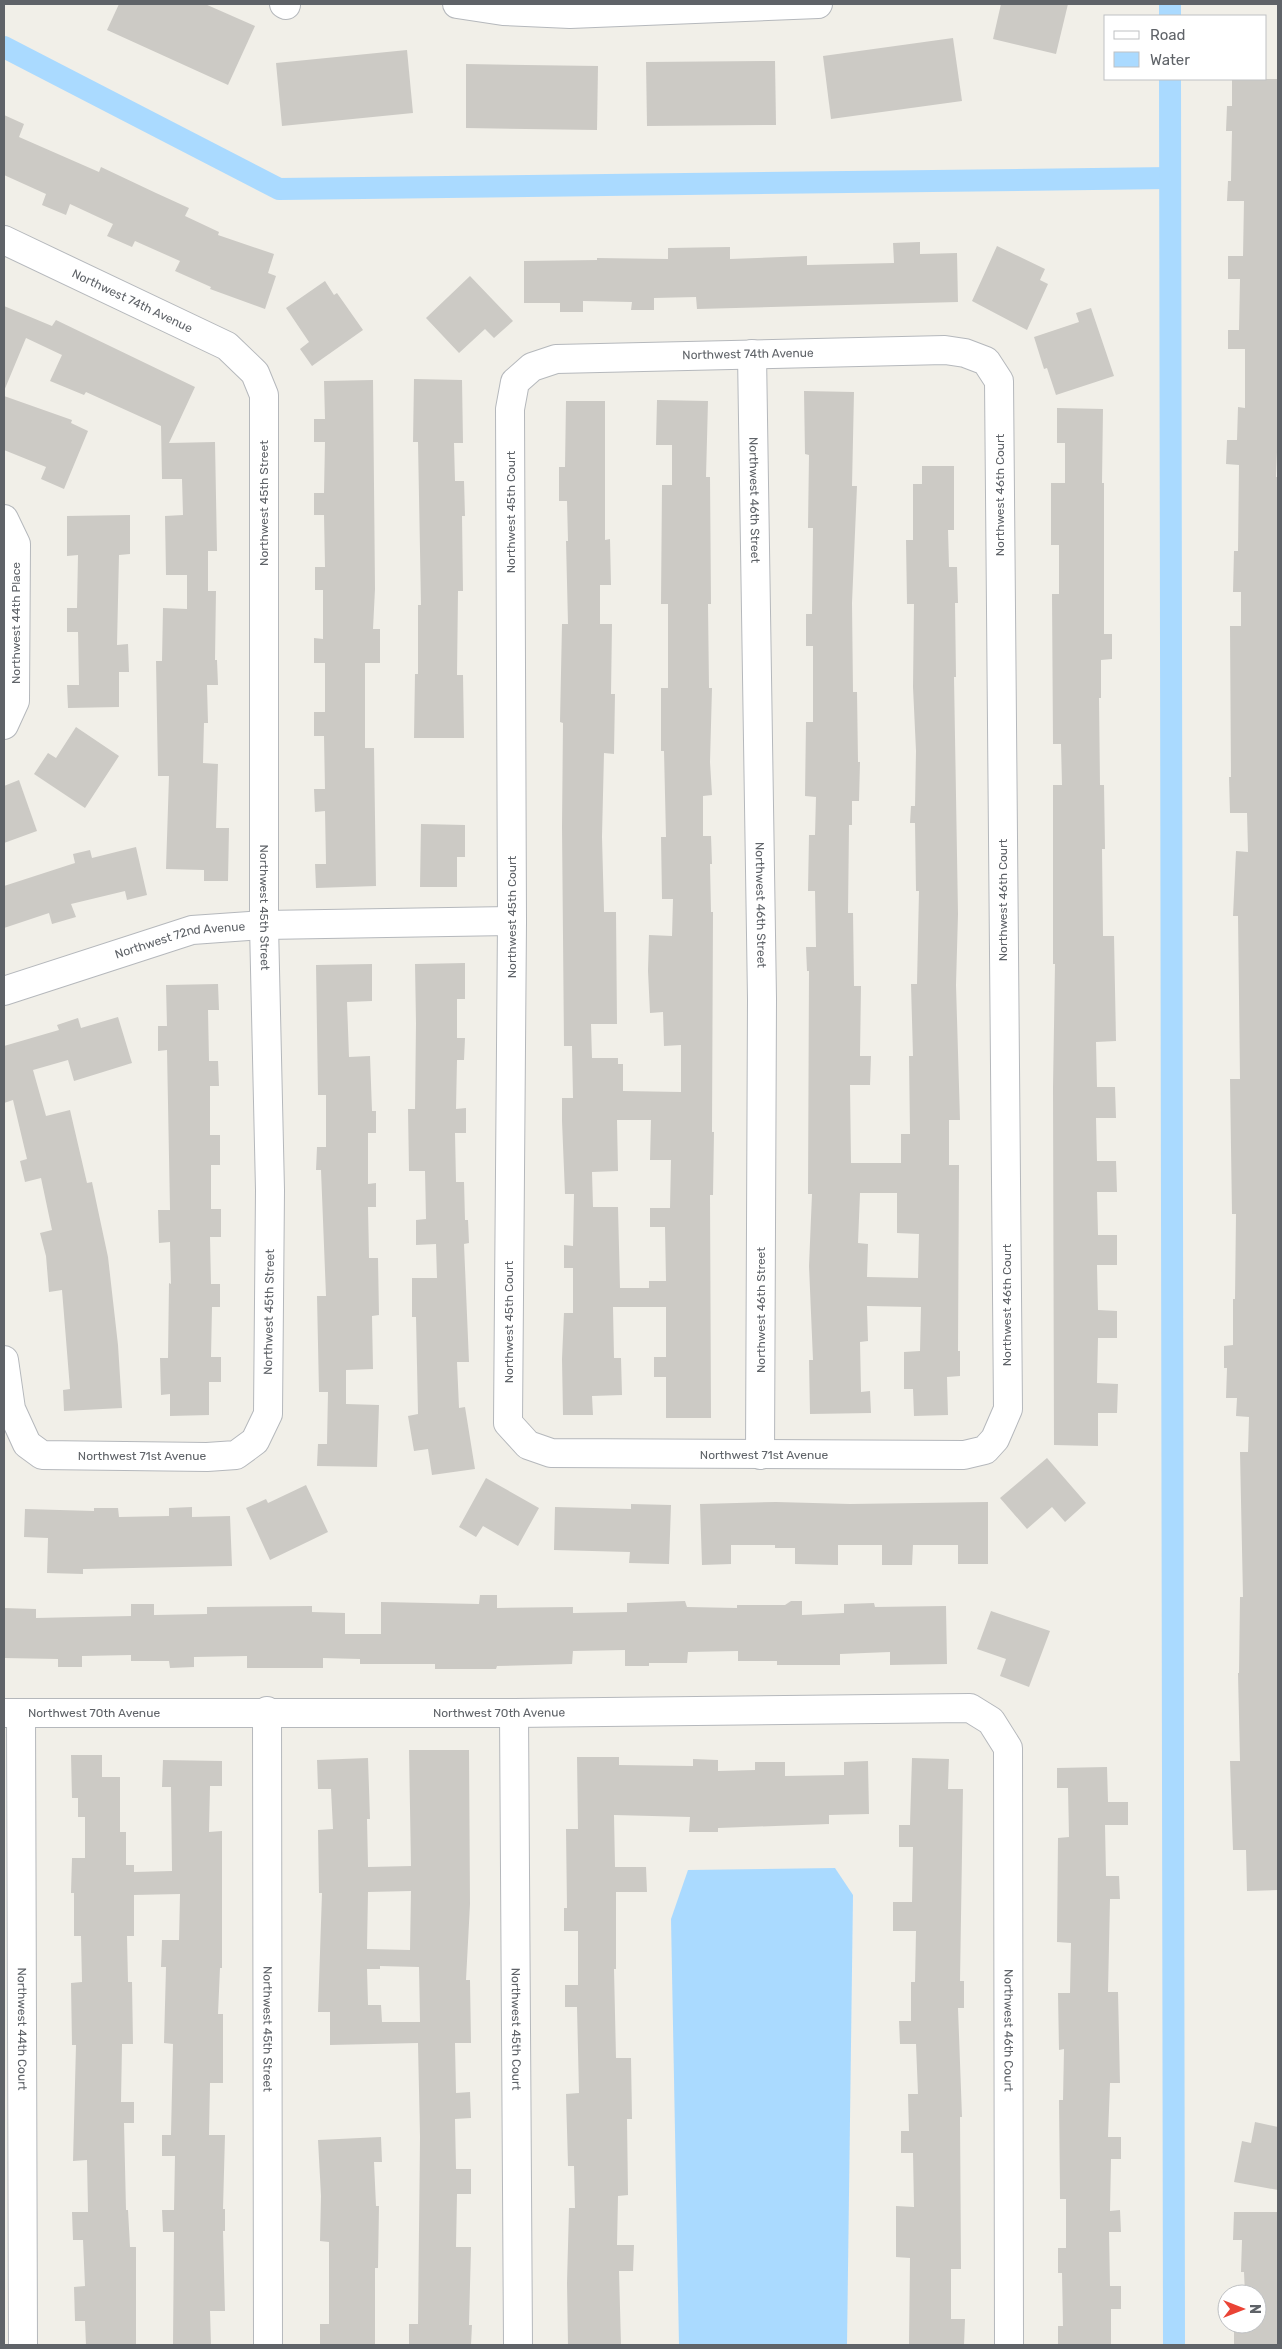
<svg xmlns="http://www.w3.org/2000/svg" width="1282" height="2349" viewBox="0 0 1282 2349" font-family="Rubik,sans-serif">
  <rect width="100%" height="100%" fill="#f1efe8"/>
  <polygon fill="#aadaff" points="835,1868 853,1895 847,2345 679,2345 671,1919 688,1870"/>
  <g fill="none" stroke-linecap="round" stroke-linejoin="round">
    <g stroke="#aadaff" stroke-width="22">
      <polyline points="1170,4 1170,16"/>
      <polyline points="4,47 279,189 1170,178"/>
      <polyline points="1170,79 1174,2345"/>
    </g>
  </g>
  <g fill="#cccac5" fill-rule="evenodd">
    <polygon points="119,4 205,4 255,26 228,85 107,30"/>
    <polygon points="1001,4 1068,4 1056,54 993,39"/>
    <polygon points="953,38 962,101 831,119 823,56"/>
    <polygon points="407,50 413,113 282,126 276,63"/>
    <polygon points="775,61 776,125 647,126 646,62"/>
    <polygon points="466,64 598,66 597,130 466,128"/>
    <polygon points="1232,79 1278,79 1278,427 1276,477 1278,477 1278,1890 1247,1891 1246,1850 1233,1850 1230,1761 1240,1761 1238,1673 1239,1673 1240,1597 1243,1597 1240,1452 1248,1452 1249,1417 1236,1416 1237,1398 1226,1398 1227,1368 1224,1368 1224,1346 1233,1345 1233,1299 1235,1299 1236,1214 1232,1214 1230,1079 1240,1079 1238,916 1233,916 1236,851 1248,852 1247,813 1230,813 1229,777 1231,777 1230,626 1241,626 1241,592 1233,592 1234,551 1238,551 1239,465 1226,464 1227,440 1237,440 1238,407 1245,408 1245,349 1228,349 1228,330 1239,330 1240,279 1228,279 1228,256 1243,256 1244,201 1227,201 1228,181 1231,181 1232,131 1226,131 1227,106 1232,106"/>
    <polygon points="4,115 24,124 19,137 99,172 101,167 156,193 189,208 185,216 219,232 218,235 274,254 268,273 276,276 265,309 210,289 211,287 175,271 180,261 135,241 132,247 107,236 113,224 70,204 66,215 42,205 46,194 4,175"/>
    <polygon points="920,242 920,254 957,253 958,302 697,309 696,297 654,298 654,310 631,310 632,302 583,301 583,312 560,312 560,303 524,303 524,261 597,260 597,258 668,259 668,248 730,247 730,259 807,256 807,265 894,263 893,243"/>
    <polygon points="997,246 1045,269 1040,280 1048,284 1027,330 972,301"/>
    <polygon points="470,276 513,321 494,338 485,329 459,353 426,318"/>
    <polygon points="325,281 334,295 337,293 363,330 312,366 300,349 309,342 286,308"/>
    <polygon points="4,306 52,326 56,320 195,387 169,443 215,442 217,551 208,551 208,591 216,591 215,660 217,660 218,685 207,685 208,723 204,723 203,763 218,764 216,828 229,828 228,881 204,881 204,870 166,869 169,776 158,776 156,661 162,661 163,608 187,609 187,575 166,575 165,516 183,515 182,479 162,479 161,426 86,392 84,395 50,381 62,355 26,338 4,391"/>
    <polygon points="1091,308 1114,376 1056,395 1047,368 1044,369 1034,337 1079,322 1076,313"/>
    <polygon points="414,379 462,380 463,443 454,443 455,481 464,481 465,516 462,516 463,591 458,591 457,675 463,675 464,738 414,738 415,674 418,674 418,605 421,605 418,442 413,442"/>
    <polygon points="373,380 375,589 373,629 380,629 380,663 365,663 365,748 374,748 376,886 316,888 315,864 326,864 325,811 315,812 314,789 325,789 324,736 314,736 314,712 325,712 325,663 314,663 314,638 323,639 323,590 315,590 315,567 325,567 324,515 314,515 314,493 324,493 325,442 314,442 314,419 325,419 324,381"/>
    <path d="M804,391L854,392L852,486H857L852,603L853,692H857L858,762H860L859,801H852V825H849L848,913H853L854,986H861L860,1056H871L870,1085H850L851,1163H901V1134H910L909,1056H913L911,984H917L919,891H916L915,823H910L911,806H915L916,751L913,687L914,604H907L906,540H913V484H922V466H954V530H948L949,567H957L958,603H955L956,677H954L958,914L956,985L960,1120H949V1165H959L958,1351H960V1376L947,1377L948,1415L914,1416L913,1389H904V1352L920,1351L921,1307L867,1306L868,1341L860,1342L861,1392L870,1391L871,1413L810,1414L809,1360H813L809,1266L812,1194H808L809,971H807L806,947H816L815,891H808L809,835H815L816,797L805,796L806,722H813V646H806V614H812L813,528H808L809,455L805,454ZM860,1193H897V1233L919,1234L918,1278L867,1277L868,1244L858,1243Z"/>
    <polygon points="4,396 72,420 71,423 88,431 64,489 41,479 46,467 4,450"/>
    <path d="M657,400L708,401L706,477H710L711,604H708L709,688H712L710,762L712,795L703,796V836H711L712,864H710L711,912H713L712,1132H714L713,1195H710L711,1418H666V1377H654V1357H666V1307H613L614,1358H621L622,1395L592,1396L593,1415H563L562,1359L564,1313H573V1268H564V1245L573,1246L574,1194H565L562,1121V1098H573L572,1046H564L562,827L563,723L560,722L562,624H568L566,541H568L567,501H559V467H565L566,401H605V540L610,539L611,585H600V624H612L611,694H615L614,754L604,753L602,837L604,912H616L617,1024H591L592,1058H618V1064H623V1091L681,1092V1045L664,1046L663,1012L650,1013L648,971L649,935L672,936L673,899H662L661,837H666L664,751H661V688H668V604H661L662,485H672V445H656ZM617,1120H651L650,1160H671L670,1208H650V1227H665L666,1281H649V1288H620L618,1207H593L592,1172L618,1171Z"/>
    <polygon points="1057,408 1103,409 1102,483 1104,483 1104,634 1112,634 1112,659 1101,660 1101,698 1099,698 1100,785 1104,785 1105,849 1102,849 1103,936 1114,936 1116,1041 1096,1042 1097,1087 1115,1087 1116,1118 1096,1118 1097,1161 1116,1161 1117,1192 1097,1192 1098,1235 1117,1235 1117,1265 1097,1265 1098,1310 1117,1311 1117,1338 1098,1338 1097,1383 1118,1384 1117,1413 1098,1413 1098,1446 1054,1445 1053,1088 1055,964 1053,964 1053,785 1062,785 1061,744 1053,744 1052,594 1059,594 1059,545 1051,545 1051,483 1065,483 1065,443 1057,443"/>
    <polygon points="130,515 130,554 119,555 117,645 128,644 129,672 119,672 119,707 68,708 67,685 79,685 78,632 67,632 67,608 77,608 78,555 67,556 67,516"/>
    <polygon points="76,727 119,756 85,808 34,774 48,753 56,758"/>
    <polygon points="19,780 37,831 4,843 4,786"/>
    <polygon points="421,824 465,825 465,857 457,857 457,887 420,887"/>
    <polygon points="136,847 147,895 127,900 125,891 71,904 76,917 52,924 49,913 4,928 4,886 75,863 73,854 90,850 92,858"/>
    <polygon points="465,963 465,999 457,999 457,1038 465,1038 464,1060 457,1060 456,1109 466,1108 466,1133 455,1133 456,1182 464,1182 465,1220 468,1220 469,1243 464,1244 469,1362 457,1362 459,1408 465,1407 475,1469 432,1475 428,1449 414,1451 408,1416 418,1414 416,1317 412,1317 412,1278 437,1278 436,1244 416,1245 416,1220 426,1219 425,1171 409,1171 408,1109 415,1109 416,1023 415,964"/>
    <polygon points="372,964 372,1001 347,1002 349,1057 370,1056 372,1111 376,1111 376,1133 368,1133 368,1184 376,1183 376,1207 368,1207 369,1258 378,1258 379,1315 372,1316 373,1369 346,1370 346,1404 379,1405 377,1467 317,1466 318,1444 327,1444 328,1392 319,1392 317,1296 326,1296 321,1170 316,1170 317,1147 326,1147 326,1095 318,1095 316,965"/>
    <polygon points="218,984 219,1010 208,1010 209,1061 218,1061 219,1086 210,1086 210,1135 220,1135 220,1165 211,1165 211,1209 221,1209 221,1237 210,1237 211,1284 220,1284 220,1307 212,1307 211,1357 221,1357 221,1382 209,1382 209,1415 170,1416 170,1394 161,1395 160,1358 168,1358 169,1283 171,1284 170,1242 159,1243 158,1210 170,1210 167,1050 158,1051 158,1026 167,1026 166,985"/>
    <polygon points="118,1017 132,1063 74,1081 68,1060 33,1070 46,1116 70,1110 87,1183 92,1182 108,1257 118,1345 122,1408 64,1411 63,1390 70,1389 62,1290 49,1292 46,1256 40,1233 52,1230 41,1178 25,1182 20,1161 27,1159 13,1100 4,1103 4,1046 59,1030 57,1025 78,1018 81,1028"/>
    <polygon points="1047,1458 1086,1503 1065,1522 1052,1507 1027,1529 1000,1498"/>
    <polygon points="486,1478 539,1508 518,1546 483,1526 476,1537 459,1527"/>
    <polygon points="306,1485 328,1532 270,1560 246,1508 266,1499 268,1503"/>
    <polygon points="776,1502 850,1504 988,1502 988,1564 958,1564 958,1545 913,1545 912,1565 882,1565 882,1545 838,1545 838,1565 795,1564 795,1548 775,1548 775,1545 731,1545 731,1564 702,1565 700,1504"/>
    <polygon points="631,1504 671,1505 669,1564 629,1563 630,1552 554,1550 555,1507 631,1509"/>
    <polygon points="192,1507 192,1517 230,1516 232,1566 83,1569 83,1574 47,1573 48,1538 24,1537 25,1509 94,1511 94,1508 118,1508 119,1517 169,1516 169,1508"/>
    <polygon points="480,1595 497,1595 497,1608 573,1607 573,1613 627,1612 627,1603 685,1601 687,1607 737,1608 737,1605 785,1605 791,1601 802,1601 802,1615 844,1613 844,1604 874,1603 875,1607 946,1606 947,1664 890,1665 890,1652 840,1654 840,1665 777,1665 777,1661 738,1661 738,1651 688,1652 687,1663 649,1663 649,1666 625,1666 625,1650 573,1651 572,1664 497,1666 496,1669 435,1669 435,1664 360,1664 360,1659 323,1658 323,1668 247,1668 247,1656 194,1657 194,1667 170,1668 169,1661 131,1661 131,1655 82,1656 82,1667 58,1667 58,1659 4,1658 4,1608 36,1609 36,1618 131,1616 131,1604 154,1604 154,1615 207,1614 207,1607 312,1606 312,1612 345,1613 345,1634 381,1634 381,1602 479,1604"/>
    <polygon points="991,1611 1050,1631 1029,1687 1000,1676 1006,1659 977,1649"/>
    <path d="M409,1750H469L470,1904L466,1980H470L471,2043H455L456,2093L470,2092L471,2118L455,2119L456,2169H471V2194H457L456,2247H471L469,2325H472L471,2345H409V2324H418L420,2137L418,2043L330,2045V2012H318L322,1893H319L318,1830L333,1829L331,1789H318L317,1760L368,1758L370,1819H367L368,1867L411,1866ZM411,1891L410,1950L367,1949L368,1892ZM380,1966L419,1967L420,2022H382L381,2005H368L367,1969H380Z"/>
    <polygon points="71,1755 102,1755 102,1777 120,1777 120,1832 126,1832 126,1865 134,1865 134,1872 172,1871 171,1787 162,1787 163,1760 222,1761 222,1786 210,1786 209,1832 222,1831 222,1968 220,1968 218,2014 223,2014 223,2083 210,2083 209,2135 225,2135 223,2209 225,2209 225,2231 223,2231 225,2311 210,2311 211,2345 173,2345 174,2232 163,2232 162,2210 174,2210 175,2156 162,2156 162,2135 171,2135 173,2044 164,2043 166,1967 161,1967 162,1940 179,1940 180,1894 134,1895 134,1936 127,1936 128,1982 132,1982 133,2044 122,2044 121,2102 134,2102 134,2123 124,2123 126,2210 128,2210 130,2247 136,2247 136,2344 86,2345 85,2321 75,2321 74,2287 85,2286 83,2240 73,2240 72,2212 88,2212 87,2160 73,2161 76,2045 72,2045 71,1983 82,1982 81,1936 74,1936 74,1893 71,1893 72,1858 85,1858 85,1817 78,1817 78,1798 72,1798"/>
    <polygon points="577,1757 619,1757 619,1765 693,1766 693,1759 718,1760 718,1771 755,1770 755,1762 785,1762 785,1776 844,1775 844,1762 868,1761 869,1814 829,1815 829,1824 718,1828 718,1832 689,1832 690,1817 614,1815 615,1867 646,1867 647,1892 616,1892 616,1969 614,1969 616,2058 631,2058 632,2119 627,2119 628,2195 618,2196 617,2245 634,2245 633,2271 619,2271 621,2345 568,2345 567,2283 569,2208 575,2208 574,2166 568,2166 566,2094 579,2093 577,2007 565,2007 565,1985 578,1985 578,1931 564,1931 564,1908 567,1908 566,1829 578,1829"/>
    <polygon points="912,1758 949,1759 948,1789 963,1789 960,1981 964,1981 964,2008 958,2008 962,2117 960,2117 961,2269 951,2269 951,2319 965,2319 964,2345 909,2345 910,2258 896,2257 896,2206 914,2207 913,2153 901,2153 901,2131 909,2131 908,2094 918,2094 916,2044 900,2044 899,2021 911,2021 911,1982 915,1982 916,1931 893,1931 893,1902 912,1902 913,1847 899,1847 899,1825 910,1825"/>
    <polygon points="1107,1767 1108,1802 1128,1802 1128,1825 1105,1825 1106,1876 1119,1876 1120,1899 1110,1899 1108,1992 1118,1992 1120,2083 1110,2083 1108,2137 1121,2137 1121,2159 1111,2159 1110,2211 1120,2210 1121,2232 1109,2232 1110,2286 1121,2286 1121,2309 1111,2309 1111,2345 1058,2345 1058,2326 1063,2326 1062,2273 1058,2273 1058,2248 1066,2248 1066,2199 1060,2199 1059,2100 1063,2100 1064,2049 1059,2050 1058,1993 1070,1993 1071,1943 1057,1942 1058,1838 1069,1837 1068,1788 1057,1788 1057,1768"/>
    <polygon points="1255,2122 1278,2127 1278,2190 1234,2182 1242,2141 1251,2143"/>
    <polygon points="381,2137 382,2162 374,2162 376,2206 379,2206 378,2268 375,2268 375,2345 320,2345 320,2324 329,2324 329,2242 320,2241 321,2196 318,2140"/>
    <polygon points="1234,2212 1278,2212 1278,2345 1234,2345 1234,2324 1257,2324 1257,2294 1245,2294 1244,2272 1241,2272 1242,2240 1233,2240"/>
  </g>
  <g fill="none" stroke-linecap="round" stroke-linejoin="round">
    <g stroke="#b5b8bc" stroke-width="30">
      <g id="minor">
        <polyline points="284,4 286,5"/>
        <polyline points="457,4 503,11 570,14 818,4"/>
        <path id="s1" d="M4,240L227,346L255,373L264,395V925L270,1190L268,1414L255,1441L236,1455L207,1457L42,1455L27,1444L11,1409L4,1360"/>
        <polygon points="945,350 965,353 986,361 999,381 1008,1409 995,1439 985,1450 964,1455 551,1453 528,1445 508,1423 512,921 510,409 515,382 532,367 556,359"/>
        <path id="s2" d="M752,354L762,999L760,1455"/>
        <polyline points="4,519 16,544 15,701 4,725"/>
        <path id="s3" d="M4,991L192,930L264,925L512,921"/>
        <path id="s4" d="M267,1711L268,2345"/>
        <path id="s5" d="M4,1713H514L970,1708L991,1721L1008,1748L1009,2345"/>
        <path id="s6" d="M21,1713L23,2345"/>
        <path id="s7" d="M514,1713L518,2345"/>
      </g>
    </g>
    <use href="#minor" stroke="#fff" stroke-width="28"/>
  </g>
  <g text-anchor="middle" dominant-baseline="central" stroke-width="4.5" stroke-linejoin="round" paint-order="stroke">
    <g font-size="12" fill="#5f6368" stroke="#fff">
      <text stroke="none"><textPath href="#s1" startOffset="142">Northwest 74th Avenue</textPath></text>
      <text transform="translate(748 354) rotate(-1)">Northwest 74th Avenue</text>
      <text transform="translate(1000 495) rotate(-90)">Northwest 46th Court</text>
      <text stroke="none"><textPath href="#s2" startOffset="146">Northwest 46th Street</textPath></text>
      <text transform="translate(264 503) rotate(-90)">Northwest 45th Street</text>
      <text transform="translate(511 512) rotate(-90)">Northwest 45th Court</text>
      <text transform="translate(16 623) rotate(-90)">Northwest 44th Place</text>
      <text transform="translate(1003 900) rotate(-90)">Northwest 46th Court</text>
      <text stroke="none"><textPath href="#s2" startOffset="551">Northwest 46th Street</textPath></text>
      <text stroke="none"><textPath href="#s1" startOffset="822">Northwest 45th Street</textPath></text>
      <text transform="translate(512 917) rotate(-90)">Northwest 45th Court</text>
      <text stroke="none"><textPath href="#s3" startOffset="184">Northwest 72nd Avenue</textPath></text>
      <text transform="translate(1007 1305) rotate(-90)">Northwest 46th Court</text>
      <text transform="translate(761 1310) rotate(-90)">Northwest 46th Street</text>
      <text transform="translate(269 1312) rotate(-89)">Northwest 45th Street</text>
      <text transform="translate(509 1322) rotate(-90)">Northwest 45th Court</text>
      <text x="764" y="1455">Northwest 71st Avenue</text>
      <text x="142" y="1456">Northwest 71st Avenue</text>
      <text stroke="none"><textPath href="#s5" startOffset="495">Northwest 70th Avenue</textPath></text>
      <text stroke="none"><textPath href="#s5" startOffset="90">Northwest 70th Avenue</textPath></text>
      <text stroke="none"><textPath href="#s4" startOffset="318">Northwest 45th Street</textPath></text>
      <text stroke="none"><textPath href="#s6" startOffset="316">Northwest 44th Court</textPath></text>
      <text stroke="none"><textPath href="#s7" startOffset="316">Northwest 45th Court</textPath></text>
      <text stroke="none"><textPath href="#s5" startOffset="1305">Northwest 46th Court</textPath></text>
    </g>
  </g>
  <rect width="1282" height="2349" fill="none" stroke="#5f6368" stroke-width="10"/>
  <rect x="1104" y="15" width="162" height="65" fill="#ffffff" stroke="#bfc1c3"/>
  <rect x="1114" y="31" width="25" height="8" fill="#ffffff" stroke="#bfc1c3"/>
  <text x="1150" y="40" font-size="15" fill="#5f6368">Road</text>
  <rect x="1114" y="52" width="25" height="15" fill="#aadaff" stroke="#bfc1c3"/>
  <text x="1150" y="65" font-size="15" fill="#5f6368">Water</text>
  <g transform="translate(1242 2309) rotate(90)"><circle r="24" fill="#ffffff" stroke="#bfc1c3"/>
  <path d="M0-4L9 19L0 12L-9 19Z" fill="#ea4335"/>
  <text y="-8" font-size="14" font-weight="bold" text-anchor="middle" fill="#5f6368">N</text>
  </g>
</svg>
